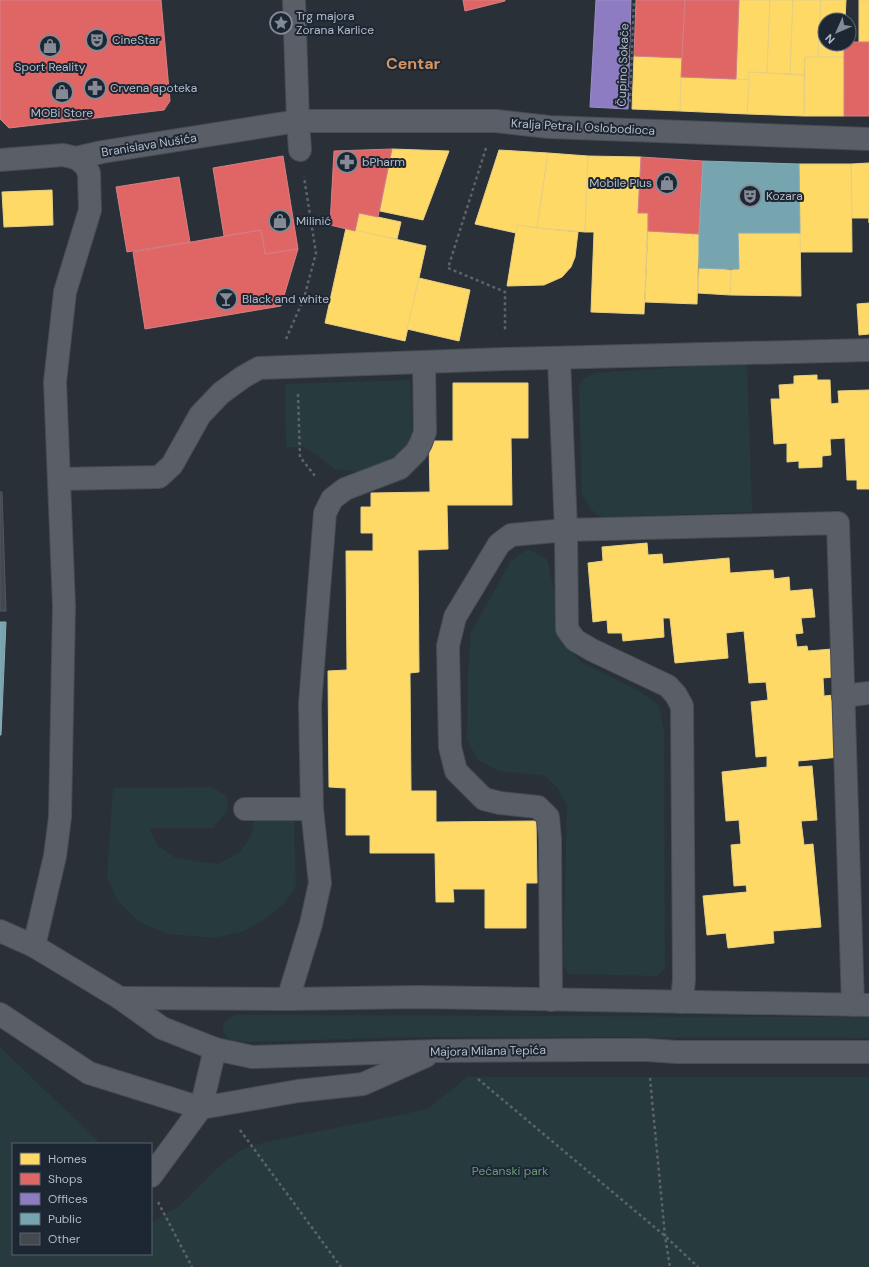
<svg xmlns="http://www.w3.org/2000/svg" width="869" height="1267" viewBox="0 0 869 1267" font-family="'DM Sans',sans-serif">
  <rect width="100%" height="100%" fill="#2a3038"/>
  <g fill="#273a3e">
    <polygon points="747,363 752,512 602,517 590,509 582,494 579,386 584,379 593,373"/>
    <polygon points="410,380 413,435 401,453 379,464 356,472 335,469 305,447 286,447 285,384"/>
    <polygon points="528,549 547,559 561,623 570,648 581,662 637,690 659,705 664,730 665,969 657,976 569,974 563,965 567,806 557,787 545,776 499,771 478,760 467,740 468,672 471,632 511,561"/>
    <polygon points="212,787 227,797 228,809 213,828 149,828 158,846 176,858 218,864 239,853 251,836 256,811 294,811 296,886 284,904 263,920 242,932 214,938 168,934 139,922 117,900 107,876 113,788"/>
    <path d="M236,1015L869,1017V1038L421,1037L242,1042L229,1040C219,1028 221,1021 236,1015Z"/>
    <polygon points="0,1047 101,1144 13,1144 13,1254 151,1254 151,1223 181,1205 223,1163 243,1149 262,1143 428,1109 467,1077 869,1077 869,1267 0,1267"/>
  </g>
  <g fill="#ffd966" stroke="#e8d084">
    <polygon points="739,0 770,0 767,73 749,72 749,80 736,79"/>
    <polygon points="770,0 793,0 790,74 767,73"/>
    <polygon points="793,0 821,0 818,57 805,57 804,75 790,74"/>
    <polygon points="821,0 846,0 845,20 825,20 825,44 844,44 845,57 818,57"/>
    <rect x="859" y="0" width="10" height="42"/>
    <polygon points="634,56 682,58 680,111 632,109"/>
    <polygon points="805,57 845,57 844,116 804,116"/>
    <polygon points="749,72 804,75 804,116 747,114"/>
    <polygon points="681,77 749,80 747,114 680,111"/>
    <polygon points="392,149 449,151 423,220 380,211"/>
    <polygon points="499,150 548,153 537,228 517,225 516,233 475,224"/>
    <polygon points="548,153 588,156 585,232 537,228"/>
    <polygon points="588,156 641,157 638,213 648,213 644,314 591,312 594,232 585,232"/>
    <polygon points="869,163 869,223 869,218 852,218 851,164"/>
    <polygon points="799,164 851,164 852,252 800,252"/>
    <polygon points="52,190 53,225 4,227 2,192"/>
    <polygon points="359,213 401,222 397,239 355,231"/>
    <polygon points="517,225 537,228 578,232 575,257 571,267 562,277 544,285 507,286"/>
    <polygon points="346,228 426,246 405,341 325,323"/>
    <polygon points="648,231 699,234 697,304 645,302"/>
    <polygon points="738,233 800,233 801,296 730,295 731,270 739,269"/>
    <polygon points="699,268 731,270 730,295 698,293"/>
    <polygon points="419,278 470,290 459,341 407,329"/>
    <polygon points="869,303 869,334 859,335 857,304"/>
    <polygon points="817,375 817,380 830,380 831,404 839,403 838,391 869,390 869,489 857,489 857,480 847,480 845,438 830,439 831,455 822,456 822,467 799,468 799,461 787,462 787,443 774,444 771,399 780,399 779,385 794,384 794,376"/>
    <polygon points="453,383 528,383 528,438 511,438 512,505 447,505 448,549 418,550 419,672 410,673 411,791 436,791 436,822 536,821 537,883 526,883 526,928 485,928 485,889 453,889 454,902 436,902 435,853 370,853 370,835 346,835 346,788 329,787 328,671 347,670 346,551 373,551 373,533 361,533 361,507 371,507 371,493 430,492 429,441 453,441"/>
    <polygon points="647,543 648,555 662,554 663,564 729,558 730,573 773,570 774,579 789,577 790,591 812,589 815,617 801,618 803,633 795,634 797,647 807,646 808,651 832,649 834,677 823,678 824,696 834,695 840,757 798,761 798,767 812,766 817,820 801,821 804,845 813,844 821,927 773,931 774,943 728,948 726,933 707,935 703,896 747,892 746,885 734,886 731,845 741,844 739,820 726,821 722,772 767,767 767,756 756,757 751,702 768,700 766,682 749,683 744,631 726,633 728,658 675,663 670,618 663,618 664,637 623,641 622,633 608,633 607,620 593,622 588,563 603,561 602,547"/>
  </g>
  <g fill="#e06666" stroke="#d38084">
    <polygon points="0,0 161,0 170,101 164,110 9,128 0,119"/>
    <polygon points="463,0 505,0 505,1 465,11"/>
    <polygon points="636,0 685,0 682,58 634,56"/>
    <polygon points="685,0 739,0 736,79 681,77"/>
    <polygon points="849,42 869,42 869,116 844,116 844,44 849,44"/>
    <polygon points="392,149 378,217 359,213 355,231 330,225 334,151"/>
    <polygon points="283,156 298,249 265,254 261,230 224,236 213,168"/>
    <polygon points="641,157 703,161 699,234 648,231 648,213 638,213"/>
    <polygon points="179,177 190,242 127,252 116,187"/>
    <polygon points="261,230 265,254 298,249 281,306 145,329 133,252"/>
  </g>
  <polygon fill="#8e7cc3" stroke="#998fc5" points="596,0 631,0 628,109 590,107"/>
  <g fill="#76a5af" stroke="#89acb7">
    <polygon points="703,161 799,164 800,233 738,233 739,269 699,268 699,234"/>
    <polygon points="0,622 6,622 1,735 0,735"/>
  </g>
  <polygon fill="#444950" stroke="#52575f" points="0,492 2,492 6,611 0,611"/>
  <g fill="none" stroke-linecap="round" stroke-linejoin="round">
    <g stroke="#484c53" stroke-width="24">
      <g id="minor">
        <polyline points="294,0 298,121 300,150"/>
        <polyline points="0,160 63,155 76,158 102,152 298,121 496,121 549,127 869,139"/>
        <polyline points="559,359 566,530 838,523 853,1005"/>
        <polyline points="59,479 159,477 172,465 200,415 221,393 243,377 259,368 504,359 869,350"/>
        <polyline points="843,696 869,693"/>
        <polyline points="245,809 312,809"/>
        <polyline points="0,931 34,946 120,998 162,1028 215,1049 252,1057 436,1051 595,1050 647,1050 677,1052 869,1052"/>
        <polyline points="34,946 55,856 60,817 64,606 55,382 65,292 90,210 89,173 85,165 76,158"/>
        <polyline points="120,998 288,999 419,997 869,1005"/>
        <polyline points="288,999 311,924 320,883 312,809 310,704 325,513 332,499 345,489 400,468 416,452 421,443 425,432 424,363"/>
        <polyline points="551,1000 550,839 548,817 538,807 500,803 484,799 456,771 450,747 448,646 455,617 499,544 511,535 566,530 567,629 575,640 592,650 668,686 676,695 682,706 684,979 682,1002"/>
        <polyline points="0,1014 89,1073 201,1108 298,1091 363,1084 426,1056"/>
        <polyline points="151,1176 201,1108 215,1049"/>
      </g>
    </g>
    <g stroke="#5d636a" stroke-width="2.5" stroke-dasharray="3 3" stroke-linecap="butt">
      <polyline points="630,102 634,0"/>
      <polyline points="486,148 448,268 505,292 505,331"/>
      <polyline points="286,339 304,298 316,253 304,177"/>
      <polyline points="298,394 300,457 315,476"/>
      <polyline points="650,1078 665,1236 670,1267"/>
      <polyline points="478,1079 665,1236 698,1267"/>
      <polyline points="240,1130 341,1267"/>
      <polyline points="158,1202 192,1267"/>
    </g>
    <use href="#minor" stroke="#5a5e66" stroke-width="22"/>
  </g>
  <defs>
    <g id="sight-ring" transform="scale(1.15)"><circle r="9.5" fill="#1d2633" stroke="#848b96" stroke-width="1.5"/><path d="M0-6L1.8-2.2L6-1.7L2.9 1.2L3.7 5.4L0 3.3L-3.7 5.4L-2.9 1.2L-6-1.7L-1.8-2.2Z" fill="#848b96"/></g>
    <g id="theatre-ring" transform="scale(1.15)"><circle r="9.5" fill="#1d2633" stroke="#848b96" stroke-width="1.5"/><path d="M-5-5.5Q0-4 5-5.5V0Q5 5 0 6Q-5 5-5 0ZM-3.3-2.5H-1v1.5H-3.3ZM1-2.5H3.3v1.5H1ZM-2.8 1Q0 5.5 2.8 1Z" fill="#848b96"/></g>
    <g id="shop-ring" transform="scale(1.15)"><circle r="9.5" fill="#1d2633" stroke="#848b96" stroke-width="1.5"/><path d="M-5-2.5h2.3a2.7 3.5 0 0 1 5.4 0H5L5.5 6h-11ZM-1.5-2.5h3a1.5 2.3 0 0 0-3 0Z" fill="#848b96"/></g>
    <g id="pharmacy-ring" transform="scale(1.15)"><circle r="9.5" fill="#1d2633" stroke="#848b96" stroke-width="1.5"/><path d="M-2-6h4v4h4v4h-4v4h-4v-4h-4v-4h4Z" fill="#848b96"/></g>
    <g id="bar-ring" transform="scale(1.15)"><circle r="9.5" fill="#1d2633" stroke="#848b96" stroke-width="1.5"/><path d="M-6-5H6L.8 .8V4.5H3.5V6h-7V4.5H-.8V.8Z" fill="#848b96"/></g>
  </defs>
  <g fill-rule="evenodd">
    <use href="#sight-ring" x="281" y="23"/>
    <use href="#theatre-ring" x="97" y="40"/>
    <use href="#shop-ring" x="50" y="46"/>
    <use href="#pharmacy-ring" x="95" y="88"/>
    <use href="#shop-ring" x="62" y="92"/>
    <use href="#pharmacy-ring" x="347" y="162"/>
    <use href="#shop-ring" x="667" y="183"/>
    <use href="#theatre-ring" x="750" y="196"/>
    <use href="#shop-ring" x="280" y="221"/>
    <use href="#bar-ring" x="226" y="299"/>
  </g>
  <g text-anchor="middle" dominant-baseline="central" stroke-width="4" stroke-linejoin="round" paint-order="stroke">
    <g font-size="12" fill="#b4bcc9" stroke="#1d2633" text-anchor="start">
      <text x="296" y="16">Trg majora<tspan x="296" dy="14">Zorana Karlice</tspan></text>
      <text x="112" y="40">CineStar</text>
      <text x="50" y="67" text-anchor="middle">Sport Reality</text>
      <text x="110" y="88">Crvena apoteka</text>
      <text x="62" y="113" text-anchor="middle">MOBi Store</text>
      <text x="362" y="162">bPharm</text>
      <text x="652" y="183" text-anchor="end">Mobile Plus</text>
      <text x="766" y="196">Kozara</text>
      <text x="296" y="221">Milinić</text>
      <text x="242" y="299">Black and white</text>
    </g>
    <g font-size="12" fill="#b4bcc9" stroke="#1d2633">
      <text transform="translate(623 65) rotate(-88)">Čupino Sokače</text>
      <text transform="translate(583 127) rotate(3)">Kralja Petra I. Oslobodioca</text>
      <text transform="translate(149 145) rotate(-9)">Branislava Nušića</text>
      <text transform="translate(488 1051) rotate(-1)">Majora Milana Tepića</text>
    </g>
    <g font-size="12" fill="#6b9a76" stroke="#1d2633">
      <text x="510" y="1171">Pećanski park</text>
    </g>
    <g font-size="16" font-weight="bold" fill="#d59563" stroke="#1d2633">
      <text x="413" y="63">Centar</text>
    </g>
  </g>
  <rect x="12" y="1143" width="140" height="112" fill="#1d2633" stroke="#59626f"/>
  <rect x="20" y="1153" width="20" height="12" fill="#ffd966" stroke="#59626f"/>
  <text x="48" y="1163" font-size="12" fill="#b4bcc9">Homes</text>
  <rect x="20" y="1173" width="20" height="12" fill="#e06666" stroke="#59626f"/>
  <text x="48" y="1183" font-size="12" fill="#b4bcc9">Shops</text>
  <rect x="20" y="1193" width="20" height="12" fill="#8e7cc3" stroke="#59626f"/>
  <text x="48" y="1203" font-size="12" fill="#b4bcc9">Offices</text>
  <rect x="20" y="1213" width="20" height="12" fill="#76a5af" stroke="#59626f"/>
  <text x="48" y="1223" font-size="12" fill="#b4bcc9">Public</text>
  <rect x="20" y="1233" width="20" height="12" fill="#444950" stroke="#59626f"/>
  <text x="48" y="1243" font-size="12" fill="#b4bcc9">Other</text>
  <g transform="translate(837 32) rotate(225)"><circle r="19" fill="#1d2633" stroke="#59626f"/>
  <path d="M0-3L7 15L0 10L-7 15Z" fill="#848b96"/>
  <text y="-6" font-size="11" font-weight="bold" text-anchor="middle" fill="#b4bcc9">N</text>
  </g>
</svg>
